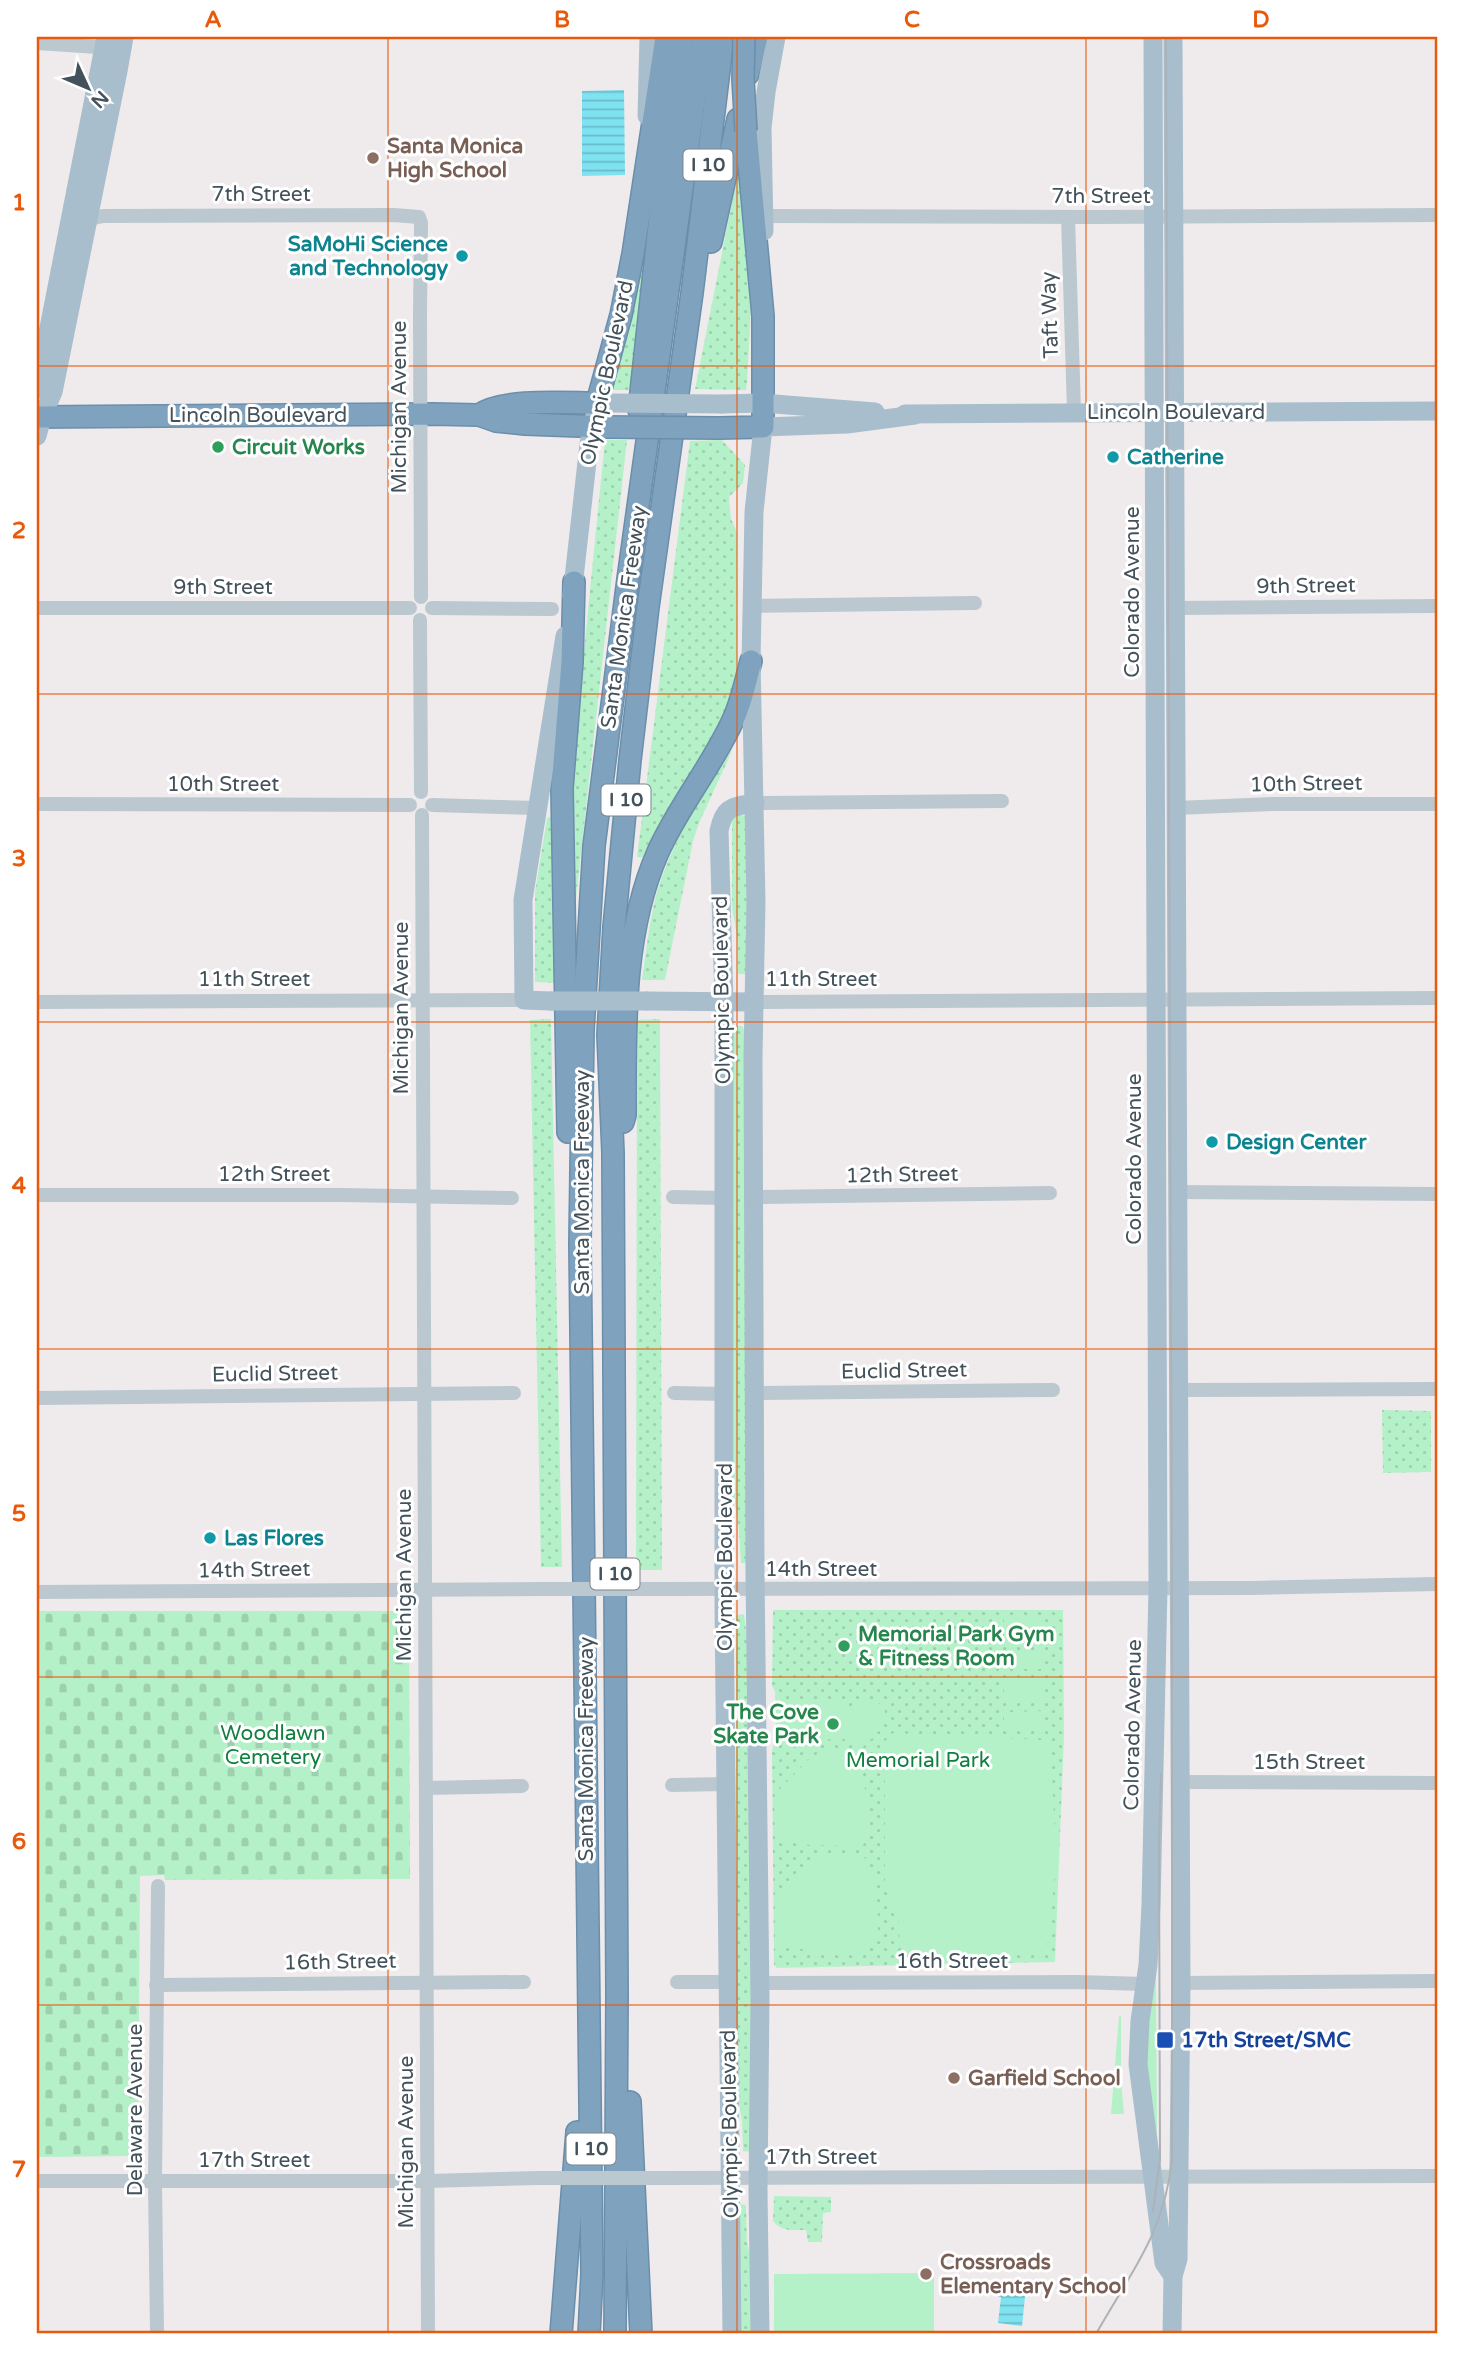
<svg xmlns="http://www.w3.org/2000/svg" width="1474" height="2371" viewBox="0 0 1474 2371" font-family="'Varela Round',sans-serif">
  <defs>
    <pattern id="grass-dots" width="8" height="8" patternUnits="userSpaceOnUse" patternTransform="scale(1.75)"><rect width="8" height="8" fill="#b5f1c8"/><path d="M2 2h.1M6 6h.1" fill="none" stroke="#9dd0ae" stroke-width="1.8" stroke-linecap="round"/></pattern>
    <pattern id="cemetery-stones" width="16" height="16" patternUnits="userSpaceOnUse" patternTransform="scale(1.75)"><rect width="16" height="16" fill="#b5f1c8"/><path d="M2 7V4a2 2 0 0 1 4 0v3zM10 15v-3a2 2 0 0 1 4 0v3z" fill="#9dd0ae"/></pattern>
    <pattern id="water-rules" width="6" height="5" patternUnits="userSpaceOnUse" patternTransform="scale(1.75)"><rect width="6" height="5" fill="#7fe2f1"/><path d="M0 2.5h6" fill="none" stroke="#6abac6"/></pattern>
  </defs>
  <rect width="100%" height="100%" fill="#efebec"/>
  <g fill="url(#grass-dots)">
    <polygon points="740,162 751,308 747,382 746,390 695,389"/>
    <polygon points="649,232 631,390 612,390 644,240"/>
    <polygon points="605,440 627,440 576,898 571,898 573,761"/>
    <polygon points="722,440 745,465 743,483 729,497 731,519 737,532 737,662 733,703 649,858 637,857 690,441"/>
    <path d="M733,749L699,823L693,841L665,980H642C646,952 649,923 656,896C671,842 701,795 733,749Z"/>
    <polygon points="741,814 747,818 747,974 738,974 738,943 732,907 732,820 736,815"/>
    <polygon points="553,816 556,983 535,982 535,892 547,818"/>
    <polygon points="551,1019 562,1567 541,1567 530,1020"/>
    <polygon points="660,1019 662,1570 636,1570 637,1020"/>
    <polygon points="735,1026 742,1026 744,1029 744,1062 749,1563 741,1563 739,1529 734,1498 733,1029"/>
    <polygon points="1382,1410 1431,1411 1431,1472 1383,1473"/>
    <polygon points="773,1610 1063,1610 1064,1735 1055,1962 777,1968 774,1965 772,1752 776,1729 775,1691 772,1686"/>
    <polygon points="744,1614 751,1672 751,2152 743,2151 742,2121 736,2087 736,1618 737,1615"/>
    <path d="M774,2196L831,2197V2212L823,2213L822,2242H808L806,2230C793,2230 782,2232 773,2221Z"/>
    <polygon points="739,2204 746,2205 747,2242 752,2266 753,2334 737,2334"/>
  </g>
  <polygon fill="url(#cemetery-stones)" points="37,1611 409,1611 410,1879 165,1880 164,1875 140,1876 138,2151 134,2156 37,2157"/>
  <g fill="#b5f1c8">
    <rect x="1004" y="1619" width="39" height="18"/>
    <rect x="1004" y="1651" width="39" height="18"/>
    <polygon points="1043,1681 1043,1700 1004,1700 1004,1682"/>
    <polygon points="795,1700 849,1700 849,1712 852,1713 859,1709 864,1702 874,1701 883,1706 886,1715 878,1732 862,1748 853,1739 843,1739 835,1743 827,1738 818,1749 791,1747 787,1740 788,1728 779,1718 780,1710 786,1703 794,1702"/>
    <polygon points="1043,1711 1043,1730 1004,1730 1004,1712"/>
    <polygon points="893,1733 1042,1740 1051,1748 1056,1862 1048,1943 1040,1951 917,1953 909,1953 900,1946 898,1916 885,1888 885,1741"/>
    <polygon points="824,1750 859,1751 866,1795 868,1839 862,1846 810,1845 775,1840 774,1798 777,1792 809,1759"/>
    <path d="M835,1853C843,1854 862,1854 867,1860C876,1872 880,1923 877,1937C872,1942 866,1950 859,1952C840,1958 798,1949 779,1944L777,1941V1906L782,1892L813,1861L819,1856Z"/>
    <polygon points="1156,1967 1157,2131 1155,2132 1144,2061"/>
    <polygon points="1119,2016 1121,2016 1121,2079 1124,2114 1111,2114"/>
    <polygon points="934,2273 934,2334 774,2334 774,2274"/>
  </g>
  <g fill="url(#water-rules)">
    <polygon points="624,90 625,175 582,176 582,91"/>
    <polygon points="999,2284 1026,2287 1022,2326 998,2323 1001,2297 997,2296"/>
  </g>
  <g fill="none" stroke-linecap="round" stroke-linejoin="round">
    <g stroke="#6b8eab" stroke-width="24">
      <g id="highway">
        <polyline points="748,74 757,37"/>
        <polyline points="711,242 738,119"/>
        <polyline points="639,410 666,162 682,37"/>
        <path d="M479,415C503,398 567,403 597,403L621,315L633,254L666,37"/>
        <polyline points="37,417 433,414 479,415 496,421 525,424 606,427"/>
        <polyline points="719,428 763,427 763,316 746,131"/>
        <path d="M623,1122L625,1115C625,1028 622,934 658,852C679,805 713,765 734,718C742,700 746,680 751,661"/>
        <polyline points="568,1132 562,788 572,662 574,582"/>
        <polyline points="630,2102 641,2334"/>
        <polyline points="561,2334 577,2132"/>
        <polyline points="589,2334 592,2274 580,1243 583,1030 594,846 628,579 703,37"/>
        <polyline points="615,2334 617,1996 613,1153 608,1035 614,927 630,760 648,607 692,293 723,37"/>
      </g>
    </g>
    <g stroke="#bbc8d0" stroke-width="14">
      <polyline points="37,43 112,48"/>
      <polyline points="764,216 1096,217 1437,215"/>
      <polyline points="1068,217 1074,411"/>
      <polyline points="81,221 103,216 394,215 419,217 421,223 420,316 421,597"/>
      <polyline points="751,606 975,603"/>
      <polyline points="37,608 410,608"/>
      <polyline points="432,608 552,609"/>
      <polyline points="1175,608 1437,606"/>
      <polyline points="420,620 421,792"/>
      <polyline points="755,803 1002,801"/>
      <polyline points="37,804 410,805"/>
      <polyline points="432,805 538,808"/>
      <polyline points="1176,808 1273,804 1437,804"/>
      <polyline points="422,815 428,2334"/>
      <polyline points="37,1002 524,1000"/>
      <polyline points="754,1002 1437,998"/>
      <polyline points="1177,1192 1437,1194"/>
      <polyline points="37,1195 342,1195 512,1198"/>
      <polyline points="673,1197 724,1198"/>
      <polyline points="755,1197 1050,1193"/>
      <polyline points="1178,1390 1437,1389"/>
      <polyline points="674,1393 725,1394"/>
      <polyline points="756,1393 1053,1390"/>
      <polyline points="37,1398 514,1393"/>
      <polyline points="658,1589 1252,1588 1437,1584"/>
      <polyline points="37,1592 542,1589"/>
      <polyline points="1180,1782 1437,1783"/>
      <polyline points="672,1785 726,1784"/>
      <polyline points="426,1788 522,1786"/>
      <polyline points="677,1982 729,1982"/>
      <polyline points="759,1983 1077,1982 1145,1984"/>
      <polyline points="1181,1983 1437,1981"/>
      <polyline points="156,1985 524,1982"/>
      <polyline points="666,2178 1437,2176"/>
      <polyline points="37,2181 427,2181 539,2178"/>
      <polyline points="157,2334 155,2181 158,1886"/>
    </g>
    <g stroke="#a9becd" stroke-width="19">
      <polyline points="1153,37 1158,1588 1151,1904 1148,1965 1140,2021 1138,2064 1164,2263 1173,2276"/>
      <polyline points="647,116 649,37"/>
      <polyline points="764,231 762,128 766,92 776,37"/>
      <polyline points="37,389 106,37"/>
      <polyline points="722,404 762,403 875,412"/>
      <polyline points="905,414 1437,411"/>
      <polyline points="37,436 42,417 53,392 118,71 124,37"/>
      <polyline points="572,596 589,444 596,411"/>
      <polyline points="551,1001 524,1000 523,900 565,636"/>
      <polyline points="647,1001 754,1002"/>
      <path d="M732,2334L724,1605V1002L719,831C724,806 732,807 755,803"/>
      <polyline points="760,2334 758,2191 760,1999 755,1572 753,1057 756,902 751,661 754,512 763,427 847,424 915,415"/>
      <polyline points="1172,2334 1173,2276 1178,2259 1181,1983 1173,37"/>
    </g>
    <use href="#highway" stroke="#7fa3bf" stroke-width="21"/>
    <g stroke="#adb2b7" stroke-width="2">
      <polyline points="1153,2211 1160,2160 1159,1843 1161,1774"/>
      <path d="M1096,2334C1131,2272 1164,2234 1172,2160V1569L1166,37"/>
    </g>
    <g stroke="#6b8eab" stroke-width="24" stroke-linecap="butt">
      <g id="highway-bridge">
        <polyline points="744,37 743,79 746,131"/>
        <polyline points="606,427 719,428"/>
      </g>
    </g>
    <g stroke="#bbc8d0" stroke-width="14">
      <polyline points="542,1589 658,1589"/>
      <polyline points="539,2178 666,2178"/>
    </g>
    <g stroke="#a9becd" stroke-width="19">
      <polyline points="610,403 722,404"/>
      <polyline points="551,1001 647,1001"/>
    </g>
    <use href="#highway-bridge" stroke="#7fa3bf" stroke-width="21"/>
  </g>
  <path fill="none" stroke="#e8590c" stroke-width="2" stroke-opacity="0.55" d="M388,37V2334M737,37V2334M1086,37V2334M37,366H1437M37,694H1437M37,1022H1437M37,1349H1437M37,1677H1437M37,2005H1437"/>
  <g fill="#8d6e63" stroke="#fff" stroke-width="2.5">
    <circle cx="373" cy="158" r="7"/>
    <circle cx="954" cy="2078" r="7"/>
    <circle cx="926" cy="2274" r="7"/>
  </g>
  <g fill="#0f9aa8" stroke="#fff" stroke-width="2.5">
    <circle cx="462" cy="256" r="7"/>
    <circle cx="1113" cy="457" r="7"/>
    <circle cx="1212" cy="1142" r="7"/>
    <circle cx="210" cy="1538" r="7"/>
  </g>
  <g fill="#2e9e5b" stroke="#fff" stroke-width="2.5">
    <circle cx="218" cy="447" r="7"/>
    <circle cx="844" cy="1646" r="7"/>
    <circle cx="833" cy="1724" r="7"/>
  </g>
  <rect fill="#1a4fb4" stroke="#fff" stroke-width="2.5" x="1156" y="2031" width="18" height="18" rx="3.5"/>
  <g text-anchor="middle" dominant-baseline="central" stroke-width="6" stroke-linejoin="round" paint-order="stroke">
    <g fill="#fff" stroke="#7b858c" stroke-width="2">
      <rect x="683.5" y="149.5" width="49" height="31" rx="5"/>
      <rect x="601.5" y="784.5" width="49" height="31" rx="5"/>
      <rect x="590.5" y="1558.5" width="49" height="31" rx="5"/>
      <rect x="566.5" y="2133.5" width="49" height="31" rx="5"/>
    </g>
    <g font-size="19" font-weight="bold" fill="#43515a">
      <text x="708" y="165">I 10</text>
      <text x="626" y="800">I 10</text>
      <text x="615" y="1574">I 10</text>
      <text x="591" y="2149">I 10</text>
    </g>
    <g font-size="21" font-weight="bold" fill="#785e54" stroke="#fff" text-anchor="start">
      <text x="387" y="146">Santa Monica<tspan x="387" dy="24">High School</tspan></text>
      <text x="968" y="2078">Garfield School</text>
      <text x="940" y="2262">Crossroads<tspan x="940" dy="24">Elementary School</tspan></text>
    </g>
    <g font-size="21" fill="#43515a" stroke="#fff">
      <text x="261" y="194">7th Street</text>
      <text x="1101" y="196">7th Street</text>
      <text transform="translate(1050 315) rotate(-92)">Taft Way</text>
      <text transform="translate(607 373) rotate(-78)">Olympic Boulevard</text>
      <text transform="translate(399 407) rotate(-90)">Michigan Avenue</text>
      <text x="1176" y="412">Lincoln Boulevard</text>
      <text x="258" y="415">Lincoln Boulevard</text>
      <text transform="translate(1306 586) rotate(-1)">9th Street</text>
      <text x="223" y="587">9th Street</text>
      <text transform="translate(1132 592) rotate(-90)">Colorado Avenue</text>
      <text transform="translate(624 617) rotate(-82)">Santa Monica Freeway</text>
      <text x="223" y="784">10th Street</text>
      <text transform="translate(1306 784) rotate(-1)">10th Street</text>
      <text x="254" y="979">11th Street</text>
      <text x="821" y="979">11th Street</text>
      <text transform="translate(722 990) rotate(-91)">Olympic Boulevard</text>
      <text transform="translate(401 1008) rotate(-90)">Michigan Avenue</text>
      <text transform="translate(1134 1159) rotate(-90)">Colorado Avenue</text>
      <text x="274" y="1174">12th Street</text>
      <text transform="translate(902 1175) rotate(-1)">12th Street</text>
      <text transform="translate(582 1182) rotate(-90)">Santa Monica Freeway</text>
      <text transform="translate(904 1371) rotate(-1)">Euclid Street</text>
      <text transform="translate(275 1374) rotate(-1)">Euclid Street</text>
      <text transform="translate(725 1557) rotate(-90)">Olympic Boulevard</text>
      <text x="821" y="1569">14th Street</text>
      <text transform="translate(254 1570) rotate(-1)">14th Street</text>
      <text transform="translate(404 1575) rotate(-90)">Michigan Avenue</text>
      <text transform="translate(1133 1725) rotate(-89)">Colorado Avenue</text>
      <text transform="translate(586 1749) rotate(-90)">Santa Monica Freeway</text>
      <text x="1309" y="1762">15th Street</text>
      <text x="952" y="1961">16th Street</text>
      <text transform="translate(340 1962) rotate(-1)">16th Street</text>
      <text transform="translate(135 2110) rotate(-90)">Delaware Avenue</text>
      <text transform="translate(730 2124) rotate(-91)">Olympic Boulevard</text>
      <text transform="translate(406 2142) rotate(-90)">Michigan Avenue</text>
      <text x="821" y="2157">17th Street</text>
      <text x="254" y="2160">17th Street</text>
    </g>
    <g font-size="21" font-weight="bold" fill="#0d838f" stroke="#fff" text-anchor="start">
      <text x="448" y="244" text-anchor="end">SaMoHi Science<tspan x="448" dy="24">and Technology</tspan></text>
      <text x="1127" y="457">Catherine</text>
      <text x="1226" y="1142">Design Center</text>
      <text x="224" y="1538">Las Flores</text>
    </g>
    <g font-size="21" font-weight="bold" fill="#27864d" stroke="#fff" text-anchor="start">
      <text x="232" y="447">Circuit Works</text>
      <text x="858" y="1634">Memorial Park Gym<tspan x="858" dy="24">&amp; Fitness Room</tspan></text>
      <text x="819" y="1712" text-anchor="end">The Cove<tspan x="819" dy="24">Skate Park</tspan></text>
    </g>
    <g font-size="21" fill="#107f3f" stroke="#fff">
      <text x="273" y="1733">Woodlawn<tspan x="273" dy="24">Cemetery</tspan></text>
      <text x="918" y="1760">Memorial Park</text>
    </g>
    <g font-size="21" font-weight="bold" fill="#164399" stroke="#fff" text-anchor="start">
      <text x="1181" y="2040">17th Street/SMC</text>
    </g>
  </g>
  <rect width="1474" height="2371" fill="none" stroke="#ffffff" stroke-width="77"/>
  <g transform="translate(88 88) rotate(134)" stroke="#ffffff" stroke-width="5" paint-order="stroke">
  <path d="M0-5L12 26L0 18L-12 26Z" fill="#43515a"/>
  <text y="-10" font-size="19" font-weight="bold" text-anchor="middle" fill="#43515a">N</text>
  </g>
  <rect x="38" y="38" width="1398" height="2294" fill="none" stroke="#e8590c" stroke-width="2.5"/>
  <g font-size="23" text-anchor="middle" font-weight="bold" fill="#e8590c">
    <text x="213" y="27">A</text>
    <text x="562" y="27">B</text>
    <text x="912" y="27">C</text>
    <text x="1261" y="27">D</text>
    <text x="19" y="210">1</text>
    <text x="19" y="538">2</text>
    <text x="19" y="866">3</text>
    <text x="19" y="1193">4</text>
    <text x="19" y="1521">5</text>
    <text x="19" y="1849">6</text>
    <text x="19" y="2177">7</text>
  </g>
</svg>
